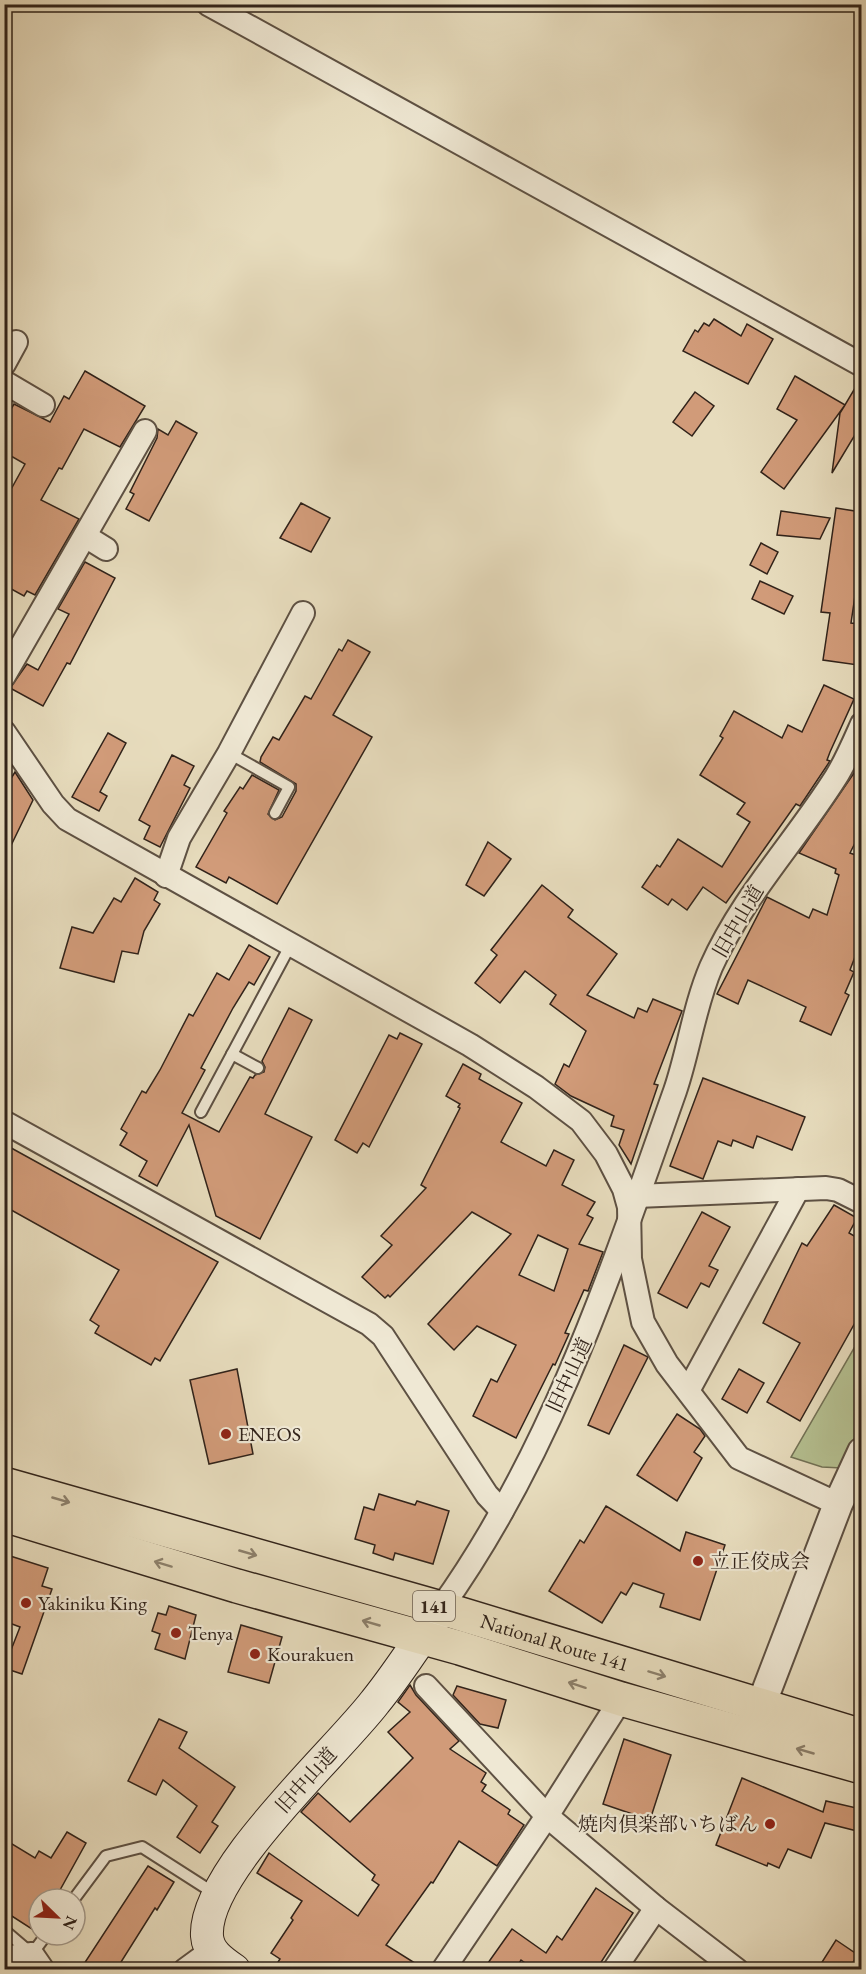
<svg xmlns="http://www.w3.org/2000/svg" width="866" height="1974" viewBox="0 0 866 1974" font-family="'EB Garamond','Noto Serif JP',serif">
  <rect width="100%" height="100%" fill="#e7dcbd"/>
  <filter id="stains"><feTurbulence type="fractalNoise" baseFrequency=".00333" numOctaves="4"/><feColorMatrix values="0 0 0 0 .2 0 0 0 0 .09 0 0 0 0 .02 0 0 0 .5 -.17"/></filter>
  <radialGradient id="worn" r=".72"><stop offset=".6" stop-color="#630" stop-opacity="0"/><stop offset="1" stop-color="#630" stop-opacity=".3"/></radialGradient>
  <polygon fill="#b5c091" stroke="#737256" stroke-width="1.5" points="861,1336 861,1469 822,1467 791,1457"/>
  <g fill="#d19b79" stroke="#31231a" stroke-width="1.5" fill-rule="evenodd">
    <polygon points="714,319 741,336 747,324 773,339 748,384 683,351 695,330 698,332 704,323 709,326"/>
    <polygon points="85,371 145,406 120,447 84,429 62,469 59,468 41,500 79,519 35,595 27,591 24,596 4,585 4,502 25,464 4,452 4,421 14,404 50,422 64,396 69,399"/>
    <polygon points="795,376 845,405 861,378 861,437 856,433 832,473 840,413 845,405 784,489 761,472 797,420 777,409"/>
    <polygon points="695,392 714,406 692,436 673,422"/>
    <polygon points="176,421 197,433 149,521 126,509 134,494 130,492 157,438 158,429 168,435"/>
    <polygon points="301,503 330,518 311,552 280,538"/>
    <polygon points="836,508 861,512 861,555 851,623 861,624 858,665 823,660 830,613 821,612"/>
    <polygon points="781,511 830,518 820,539 777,535"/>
    <polygon points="761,543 778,552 767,574 750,565"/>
    <polygon points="85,562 115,578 70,664 67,663 43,706 10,688 27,664 38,670 69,614 58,609"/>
    <polygon points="760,581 793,596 784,614 752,599"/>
    <polygon points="348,640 370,652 333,715 372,737 277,904 229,877 226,883 196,867 227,813 224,811 240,787 243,789 252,775 279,790 268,814 275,820 282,817 296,791 296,784 260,762 261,757 273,737 279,740 305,696 311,699 339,649 342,651"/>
    <polygon points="824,685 854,699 830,752 827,760 830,761 800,806 796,804 726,903 703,887 687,910 672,899 668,905 642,887 657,865 660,867 678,839 722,867 750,822 737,814 745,803 700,775 723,738 720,736 734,711 782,738 788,725 802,732"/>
    <polygon points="108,733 126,743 100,792 107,796 99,811 72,797"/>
    <polygon points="172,755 194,766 184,785 190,788 160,847 144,839 150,826 139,820"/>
    <polygon points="15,772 33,800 4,860 4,790"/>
    <polygon points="854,773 861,776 861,831 850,853 861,857 861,941 850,970 854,972 845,993 849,995 831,1035 800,1021 806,1007 748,980 738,1004 717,994 767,897 809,918 813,909 827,915 839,875 835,873 836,869 799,853"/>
    <polygon points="488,842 511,859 484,896 466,885"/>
    <polygon points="135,878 158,892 154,900 160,904 144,931 138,954 122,951 114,982 60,968 72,927 93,933 114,898 121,902"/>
    <polygon points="542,885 573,910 568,917 617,954 587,995 634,1018 638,1008 647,1012 653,999 682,1011 654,1084 658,1085 631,1164 619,1145 624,1130 611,1126 614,1116 571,1096 555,1084 564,1064 569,1067 586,1031 550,1004 556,995 525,971 500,1003 475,983 497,955 491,950"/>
    <polygon points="249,945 270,957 254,985 249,982 233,1008 201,1068 205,1070 182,1113 219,1132 250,1077 253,1078 255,1075 264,1072 265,1067 262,1061 289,1008 312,1020 265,1114 312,1137 260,1239 216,1216 189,1125 157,1186 139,1176 147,1161 120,1145 127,1133 121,1129 142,1091 146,1093 160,1070 189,1014 193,1016 217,973 229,980"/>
    <polygon points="400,1033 422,1044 369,1147 363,1143 357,1153 335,1140 389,1035 397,1039"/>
    <path d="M463,1064L481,1074L479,1079L522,1103L501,1142L546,1166L554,1150L574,1160L562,1185L595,1202L587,1215L593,1218L579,1244L603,1252L588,1291L584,1290L565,1333L569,1334L555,1365L553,1364L516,1438L473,1416L491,1379L497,1382L516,1345L477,1326L454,1350L428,1324L511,1234L472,1212L390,1297L388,1295L385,1298L362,1277L392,1245L381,1236L426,1188L421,1185L460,1108L458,1107L460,1104L446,1096ZM538,1235L568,1249L554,1291L519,1275Z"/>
    <polygon points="703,1078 805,1117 792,1150 757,1136 753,1148 733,1140 731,1146 718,1141 703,1179 670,1166"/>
    <polygon points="4,1144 218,1262 160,1361 155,1358 151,1365 95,1333 99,1326 90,1320 119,1270 4,1206"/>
    <polygon points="834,1205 857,1218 849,1233 861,1240 861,1312 800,1421 767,1402 800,1343 763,1323 802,1243 807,1246"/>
    <polygon points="702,1212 730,1227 709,1266 718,1270 709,1287 701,1283 687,1308 658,1293"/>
    <polygon points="624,1345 648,1357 609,1434 588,1425"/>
    <polygon points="237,1369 253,1454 209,1464 190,1380"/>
    <polygon points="739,1369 764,1383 747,1413 722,1399"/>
    <polygon points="677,1414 700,1429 705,1436 694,1452 702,1458 677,1501 637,1475"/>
    <polygon points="379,1494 415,1505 417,1501 449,1511 433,1564 395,1553 393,1560 373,1553 375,1545 355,1539 364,1507 374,1510"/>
    <polygon points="606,1506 680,1551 686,1532 725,1545 700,1620 660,1607 664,1594 633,1583 626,1595 621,1592 602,1623 549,1591 580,1540 584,1543"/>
    <polygon points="4,1554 48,1568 42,1586 52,1589 22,1674 4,1668 20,1627 4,1621"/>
    <polygon points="169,1606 196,1615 185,1659 155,1649 160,1634 152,1631 158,1613 166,1615"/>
    <polygon points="241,1625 282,1637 269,1683 228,1672"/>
    <polygon points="410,1685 416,1695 459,1741 450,1749 486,1773 481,1782 486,1785 482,1791 510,1810 508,1814 524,1825 497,1866 459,1841 433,1883 431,1882 386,1945 426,1970 273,1970 280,1959 271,1953 293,1920 291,1918 302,1901 257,1873 269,1853 358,1916 379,1885 372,1880 375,1875 301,1812 318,1793 350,1822 413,1758 388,1732 410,1712 398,1702"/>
    <polygon points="457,1686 506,1700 498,1728 480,1724 453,1695"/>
    <polygon points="159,1719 187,1732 179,1748 235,1787 212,1822 218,1826 200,1853 177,1837 197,1806 163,1780 156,1795 128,1781"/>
    <polygon points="624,1739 671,1755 650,1820 603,1804"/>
    <polygon points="742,1778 823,1812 826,1801 861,1809 861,1832 825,1823 811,1858 788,1849 779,1868 768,1863 767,1866 716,1845"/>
    <polygon points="67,1832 86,1843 55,1899 39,1899 38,1933 4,1911 4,1839 35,1858 39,1851 51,1858"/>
    <polygon points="148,1866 174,1882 157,1910 155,1908 116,1970 80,1970"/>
    <polygon points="596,1888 633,1913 596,1970 535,1970 521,1960 515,1970 483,1970 512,1929 546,1953 557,1936 562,1940"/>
    <polygon points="836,1940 858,1955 848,1970 817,1970"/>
  </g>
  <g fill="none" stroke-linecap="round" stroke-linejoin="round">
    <g stroke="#5e5143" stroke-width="14">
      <g id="service">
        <polyline points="229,753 289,787 275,813"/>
        <polyline points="232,1054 258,1068"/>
        <polyline points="201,1112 290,946"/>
        <polyline points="74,1899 106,1856 142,1847 217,1895"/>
        <polyline points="4,1930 32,1954 46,1935"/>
      </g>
    </g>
    <g stroke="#5e5143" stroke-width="26">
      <g id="minor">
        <polyline points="208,4 862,365"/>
        <polyline points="4,364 16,342"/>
        <polyline points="4,382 43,405"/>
        <polyline points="85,536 106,549"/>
        <polyline points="4,676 145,431"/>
        <polyline points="4,732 53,804 67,819 470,1045 536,1087 581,1121 606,1154 624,1189 629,1207 630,1259 643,1322 667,1364 739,1458 838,1504"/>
        <polyline points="166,876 179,838 229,753 303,613"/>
        <polyline points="4,1122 369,1324 383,1336 487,1495 502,1511"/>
        <polyline points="637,1196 826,1188 838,1190 862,1202"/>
        <polyline points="689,1389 798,1189"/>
        <path d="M441,1608C552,1453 612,1269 675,1091C689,1050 694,1007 711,967C742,897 795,842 836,777C846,761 854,742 862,724"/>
        <polyline points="426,1686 547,1816 656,1908 737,1970"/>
        <polyline points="4,1968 16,1956 32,1954 43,1970"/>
        <polyline points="185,1970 211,1951"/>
        <polyline points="443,1970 547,1816 621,1699"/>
        <polyline points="614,1970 656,1908"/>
      </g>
    </g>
    <g stroke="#5e5143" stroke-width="32">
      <polyline id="tertiary" points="753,1726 838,1504 862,1452"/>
    </g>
    <g stroke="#31231a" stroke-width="34">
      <path id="secondary" d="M234,1970C221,1961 208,1952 207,1936C203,1872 336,1753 375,1702C397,1675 416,1645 436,1616"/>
    </g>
    <g stroke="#31231a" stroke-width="36">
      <g id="trunk">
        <path id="s1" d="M4,1484L441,1608L862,1736"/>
        <polyline points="4,1515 237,1586 460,1648 621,1699 862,1767"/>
      </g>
    </g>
    <use href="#service" stroke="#efe8d4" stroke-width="10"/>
    <use href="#minor" stroke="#efe8d4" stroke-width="22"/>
    <use href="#tertiary" stroke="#efe8d4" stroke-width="28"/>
    <use href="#secondary" stroke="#efe8d4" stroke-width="32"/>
    <use href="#trunk" stroke="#e7dcbd" stroke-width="33"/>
  </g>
  <defs><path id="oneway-shaft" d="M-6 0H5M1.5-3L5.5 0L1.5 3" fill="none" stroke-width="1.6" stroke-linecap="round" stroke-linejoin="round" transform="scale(1.5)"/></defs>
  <g stroke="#8c806c">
    <use href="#oneway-shaft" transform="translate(61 1500) rotate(16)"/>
    <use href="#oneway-shaft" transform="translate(248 1553) rotate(16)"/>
    <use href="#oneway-shaft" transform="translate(163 1564) rotate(-163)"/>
    <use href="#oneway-shaft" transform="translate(371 1623) rotate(-164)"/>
    <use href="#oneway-shaft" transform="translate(657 1674) rotate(17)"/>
    <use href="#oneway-shaft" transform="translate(577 1685) rotate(-162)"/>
    <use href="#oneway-shaft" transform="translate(805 1751) rotate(-164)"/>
  </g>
  <g fill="#8f2418" stroke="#efe8d4" stroke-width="2">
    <circle cx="226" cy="1434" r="6"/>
    <circle cx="698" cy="1561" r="6"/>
    <circle cx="26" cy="1603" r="6"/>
    <circle cx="176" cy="1633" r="6"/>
    <circle cx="255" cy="1654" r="6"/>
    <circle cx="770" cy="1824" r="6"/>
  </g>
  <g text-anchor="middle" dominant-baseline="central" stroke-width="4.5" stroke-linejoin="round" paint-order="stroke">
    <rect fill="#efe8d4" stroke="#6a5e52" stroke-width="1.5" x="413" y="1591" width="42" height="30" rx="4.5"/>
    <g font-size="18" font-weight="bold" fill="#31231a">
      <text x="434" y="1606">141</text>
    </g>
    <g font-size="20" fill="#31231a" stroke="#efe8d4">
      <text transform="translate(738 921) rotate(-60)">旧中山道</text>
      <text transform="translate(569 1375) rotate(-65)">旧中山道</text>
      <text stroke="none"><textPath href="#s1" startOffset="573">National Route 141</textPath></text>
      <text transform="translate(306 1780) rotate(-48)">旧中山道</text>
    </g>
    <g font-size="20" fill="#31231a" stroke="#efe8d4" text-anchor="start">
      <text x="238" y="1434">ENEOS</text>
      <text x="710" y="1561">立正佼成会</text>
      <text x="38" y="1603">Yakiniku King</text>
      <text x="188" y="1633">Tenya</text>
      <text x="267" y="1654">Kourakuen</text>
      <text x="758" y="1824" text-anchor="end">焼肉倶楽部いちばん</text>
    </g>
  </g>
  <rect width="866" height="1974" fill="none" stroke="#e7dcbd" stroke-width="24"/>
  <rect x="6" y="6" width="854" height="1962" fill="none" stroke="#31231a" stroke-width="3"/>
  <rect x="12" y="12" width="842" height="1950" fill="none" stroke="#31231a" stroke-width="1.5"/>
  <g transform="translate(57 1917) rotate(114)"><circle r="28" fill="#efe8d4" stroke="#a3998a" stroke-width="1.5"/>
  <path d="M0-4.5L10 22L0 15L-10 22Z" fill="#8f2418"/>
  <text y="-9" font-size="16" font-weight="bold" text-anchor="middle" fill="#31231a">N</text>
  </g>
  <rect width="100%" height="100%" filter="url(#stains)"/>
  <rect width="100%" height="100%" fill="url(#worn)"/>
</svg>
